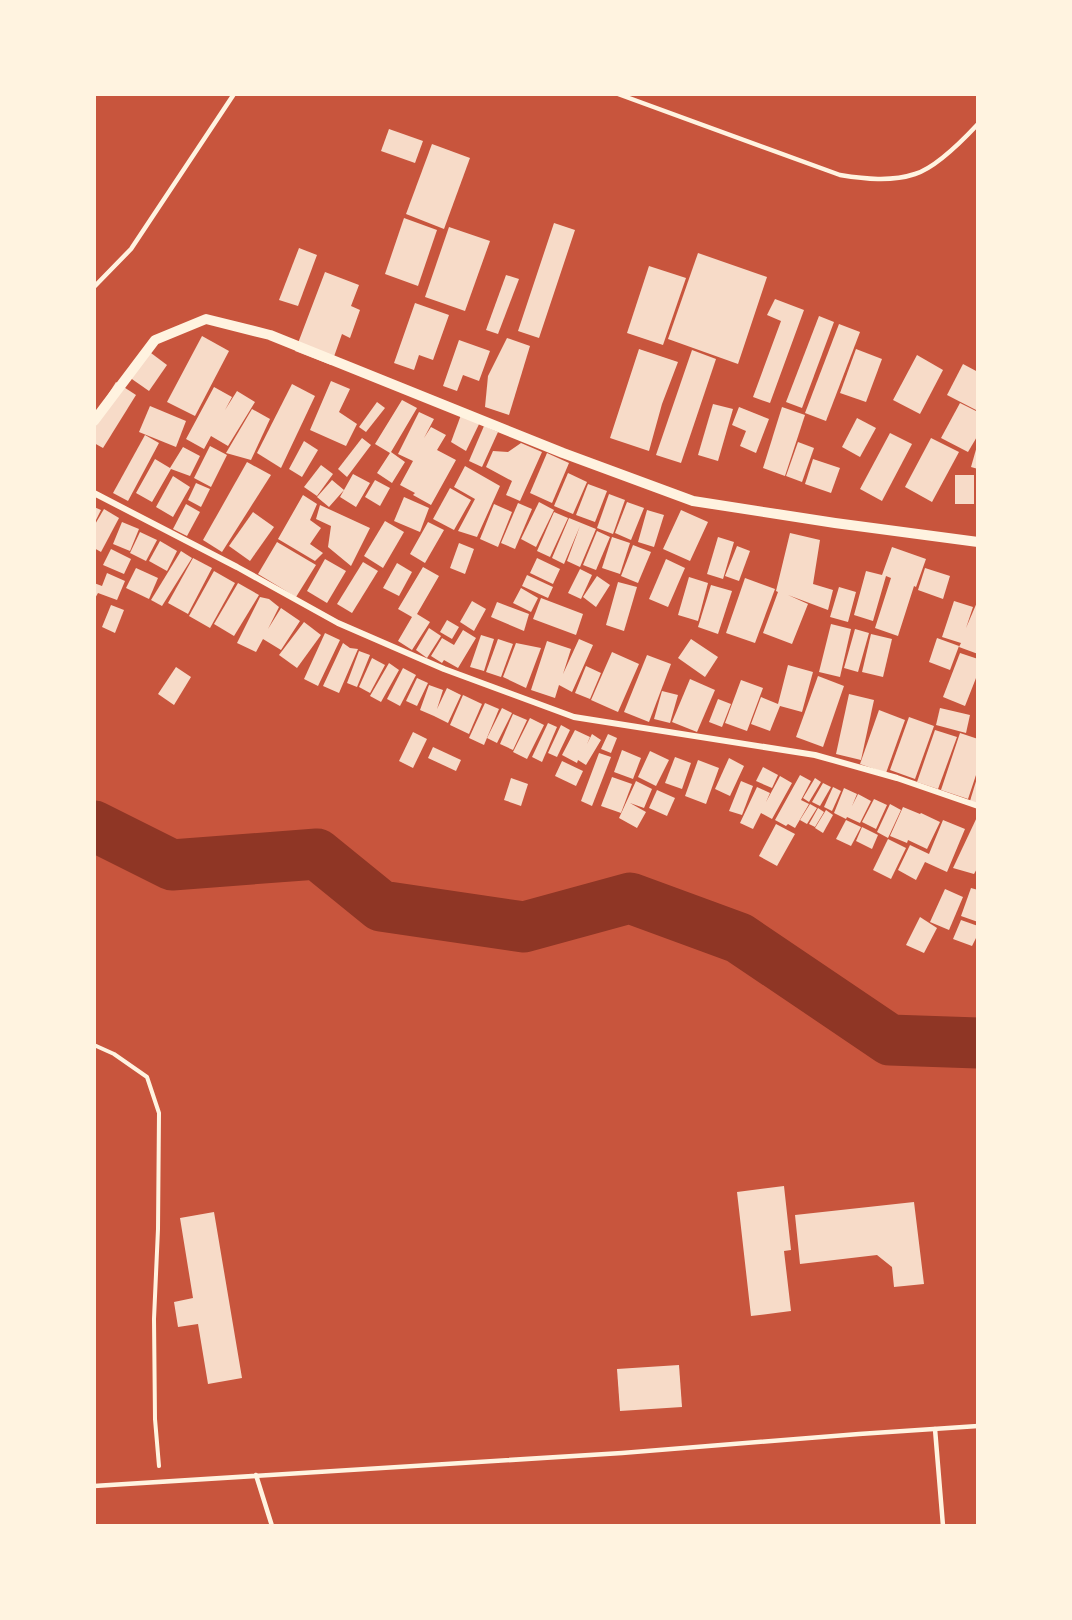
<svg xmlns="http://www.w3.org/2000/svg" width="1072" height="1620" viewBox="0 0 1072 1620" font-family="'PT Sans Narrow',sans-serif">
  <rect width="100%" height="100%" fill="#c8553d"/>
  <g fill="none" stroke-linecap="round" stroke-linejoin="round">
    <polyline stroke="#8f3625" stroke-width="51" points="94,826 172,865 317,854 381,906 524,927 630,898 739,938 890,1040 978,1043"/>
  </g>
  <g fill="#f7dbc8">
    <polygon points="389,129 423,141 415,163 381,151"/>
    <polygon points="432,144 470,158 444,229 406,214"/>
    <polygon points="404,218 437,230 418,286 385,274"/>
    <polygon points="554,223 575,230 539,338 518,331"/>
    <polygon points="449,227 490,241 465,311 425,297"/>
    <polygon points="299,248 317,255 298,306 279,300"/>
    <polygon points="698,253 767,277 738,364 668,339"/>
    <polygon points="649,266 686,278 663,345 627,333"/>
    <polygon points="325,272 359,285 351,306 360,310 350,338 342,334 331,365 295,351"/>
    <polygon points="506,275 519,279 498,334 486,330"/>
    <polygon points="775,299 804,310 770,403 753,397 781,321 767,315"/>
    <polygon points="415,303 449,315 433,360 419,355 414,370 394,363"/>
    <polygon points="819,316 834,322 802,408 786,402"/>
    <polygon points="839,324 860,332 826,421 805,413"/>
    <polygon points="202,336 229,351 195,416 167,402"/>
    <polygon points="507,338 530,346 509,415 485,407 488,376"/>
    <polygon points="459,340 490,351 479,381 463,375 457,391 443,386"/>
    <polygon points="639,349 678,362 662,404 649,451 610,438"/>
    <polygon points="856,349 882,359 866,402 840,393"/>
    <polygon points="147,350 167,365 149,391 129,377"/>
    <polygon points="692,350 716,359 681,463 656,455"/>
    <polygon points="917,355 943,370 920,414 893,400"/>
    <polygon points="963,364 978,372 978,411 947,395"/>
    <polygon points="331,381 350,389 339,412 357,424 346,446 310,430"/>
    <polygon points="116,382 136,395 103,448 94,443 94,417"/>
    <polygon points="292,384 315,396 281,468 257,453"/>
    <polygon points="214,387 232,397 225,410 237,391 255,402 228,446 211,436 204,449 186,439"/>
    <polygon points="402,400 417,408 391,452 405,462 392,483 377,473 390,453 375,444"/>
    <polygon points="377,402 385,408 366,432 359,427"/>
    <polygon points="960,403 978,412 978,435 968,452 941,438"/>
    <polygon points="713,404 733,409 718,461 698,455"/>
    <polygon points="150,406 186,421 176,447 139,432"/>
    <polygon points="739,407 769,419 756,453 740,446 746,431 732,425"/>
    <polygon points="782,407 805,415 785,476 763,468"/>
    <polygon points="252,409 270,419 251,460 226,453"/>
    <polygon points="419,412 434,419 424,438 431,427 446,435 437,450 456,460 431,505 413,495 415,493 400,485 413,461 398,454"/>
    <polygon points="461,415 481,420 466,451 451,442"/>
    <polygon points="857,418 876,428 860,457 842,447"/>
    <polygon points="484,426 498,432 482,467 469,461"/>
    <polygon points="890,433 912,444 882,501 860,489"/>
    <polygon points="145,435 159,443 128,501 113,493"/>
    <polygon points="362,438 371,445 347,477 338,469"/>
    <polygon points="931,438 959,452 932,502 905,487"/>
    <polygon points="304,441 318,450 302,477 289,469"/>
    <polygon points="798,442 814,448 802,482 786,476"/>
    <polygon points="521,443 542,452 520,501 506,495 512,481 486,467 493,451 508,452"/>
    <polygon points="210,446 227,455 211,487 194,478"/>
    <polygon points="977,446 978,446 978,469 971,467"/>
    <polygon points="183,447 200,456 190,476 171,469 152,502 136,493 155,459 170,468"/>
    <polygon points="547,453 569,463 552,503 530,493"/>
    <polygon points="813,459 840,468 831,493 805,484"/>
    <polygon points="247,462 271,475 222,552 203,540"/>
    <polygon points="321,465 333,474 317,496 304,487"/>
    <polygon points="465,466 500,486 477,537 458,531 475,499 454,487"/>
    <polygon points="568,473 587,482 573,514 554,506"/>
    <polygon points="353,474 370,483 356,507 340,497 344,490 329,507 317,497 332,480 344,490"/>
    <rect x="955" y="475" width="19" height="29"/>
    <polygon points="173,476 190,487 173,517 156,507"/>
    <polygon points="375,480 390,488 380,506 365,497"/>
    <polygon points="196,483 210,489 201,507 188,500"/>
    <polygon points="588,484 607,491 595,522 576,515"/>
    <polygon points="450,488 471,500 454,530 433,519"/>
    <polygon points="609,494 625,500 613,534 597,528"/>
    <polygon points="303,495 317,504 310,520 321,528 310,544 323,553 315,561 278,539"/>
    <polygon points="404,497 429,508 420,532 394,521"/>
    <polygon points="539,502 554,510 536,547 521,539"/>
    <polygon points="627,502 644,508 631,540 615,533"/>
    <polygon points="518,503 532,509 515,549 501,543"/>
    <polygon points="186,504 200,512 187,536 173,529"/>
    <polygon points="494,504 512,512 498,547 480,539"/>
    <polygon points="320,505 370,528 351,566 328,547 331,526 316,519"/>
    <polygon points="94,507 101,510 94,524"/>
    <polygon points="104,509 119,518 101,552 94,548 94,526"/>
    <polygon points="647,510 664,515 654,547 638,542"/>
    <polygon points="681,510 708,522 690,561 663,549"/>
    <polygon points="253,512 274,527 250,561 229,546"/>
    <polygon points="554,512 568,518 550,557 537,551"/>
    <polygon points="569,518 596,529 580,567 567,561 580,526 564,564 552,558"/>
    <polygon points="385,521 404,532 383,568 364,556"/>
    <polygon points="122,522 139,529 130,551 113,544"/>
    <polygon points="428,522 444,530 425,563 410,554"/>
    <polygon points="597,531 610,537 596,570 583,565"/>
    <polygon points="140,532 157,540 146,561 130,553"/>
    <polygon points="790,533 820,540 813,584 833,590 828,610 788,595 808,604 792,644 763,633 778,592 776,591"/>
    <polygon points="612,537 630,543 620,574 602,568"/>
    <polygon points="718,537 734,542 723,579 707,574"/>
    <polygon points="160,541 177,551 167,571 149,561"/>
    <polygon points="277,542 316,565 296,597 258,574"/>
    <polygon points="459,543 474,549 465,574 450,568"/>
    <polygon points="633,545 651,552 638,583 621,576"/>
    <polygon points="737,546 750,551 739,581 725,576"/>
    <polygon points="892,547 926,559 916,587 914,586 898,636 875,628 891,578 886,576 873,621 854,615 866,571 882,575"/>
    <polygon points="111,549 131,559 124,574 103,565"/>
    <polygon points="181,551 192,558 162,606 151,600"/>
    <polygon points="193,558 212,568 188,614 168,603"/>
    <polygon points="537,558 560,569 553,584 530,573"/>
    <polygon points="325,559 346,571 327,603 307,591"/>
    <polygon points="666,559 685,568 668,607 649,599"/>
    <polygon points="363,562 378,571 352,613 337,604"/>
    <polygon points="397,563 412,572 399,596 383,588"/>
    <polygon points="423,567 439,576 417,614 430,622 412,650 398,641 412,617 398,609"/>
    <polygon points="136,568 158,578 149,599 126,588"/>
    <polygon points="925,568 950,576 943,599 918,590"/>
    <polygon points="580,569 592,575 581,599 568,593"/>
    <polygon points="214,571 235,583 210,628 189,616"/>
    <polygon points="107,573 125,581 117,600 98,593 94,600 94,583 102,586"/>
    <polygon points="527,575 553,587 548,598 522,586"/>
    <polygon points="597,576 610,585 596,607 583,597"/>
    <polygon points="689,577 708,583 698,621 678,615"/>
    <polygon points="745,578 775,589 755,643 726,633"/>
    <polygon points="618,582 637,587 624,631 606,625"/>
    <polygon points="238,583 259,595 234,636 214,624"/>
    <polygon points="711,585 732,591 718,634 698,627"/>
    <polygon points="839,587 856,592 848,622 830,617"/>
    <polygon points="521,588 538,598 531,612 513,603"/>
    <polygon points="260,597 269,599 279,607 268,629 281,608 300,621 281,650 263,639 256,652 237,643"/>
    <polygon points="541,598 583,614 576,635 533,619"/>
    <polygon points="978,600 978,654 959,647 961,643 942,637 954,601 973,607 966,628"/>
    <polygon points="472,601 486,609 474,631 460,622"/>
    <polygon points="497,602 529,614 524,631 491,617"/>
    <polygon points="111,605 124,610 115,633 102,627"/>
    <polygon points="447,620 459,627 452,639 440,632"/>
    <polygon points="304,622 321,635 297,668 279,655"/>
    <polygon points="831,624 851,629 840,677 819,672"/>
    <polygon points="429,628 441,636 427,658 416,650"/>
    <polygon points="855,629 869,633 858,672 844,668"/>
    <polygon points="463,630 476,638 458,668 444,660 442,663 431,656 442,638 454,645"/>
    <polygon points="325,633 340,640 318,686 304,679"/>
    <polygon points="871,634 892,639 883,677 862,672"/>
    <polygon points="481,635 494,639 484,671 470,667"/>
    <polygon points="937,638 959,646 950,670 929,662"/>
    <polygon points="498,639 513,644 501,677 486,672"/>
    <polygon points="579,639 593,645 572,692 559,685 555,698 531,690 547,641 571,649 563,674"/>
    <polygon points="691,639 718,657 705,677 678,658"/>
    <polygon points="343,643 350,648 358,649 339,693 323,686"/>
    <polygon points="516,643 541,648 526,688 503,677"/>
    <polygon points="359,651 370,655 357,687 347,683"/>
    <polygon points="612,652 639,664 618,712 591,700"/>
    <polygon points="960,653 978,659 978,673 965,706 943,697"/>
    <polygon points="647,655 671,664 649,722 624,712"/>
    <polygon points="372,658 385,665 370,693 359,687"/>
    <polygon points="389,663 399,670 381,702 370,696"/>
    <polygon points="788,665 813,672 802,712 780,706 770,731 751,724 761,697 778,704"/>
    <polygon points="586,666 601,673 590,699 575,693"/>
    <polygon points="176,667 191,677 174,705 158,694"/>
    <polygon points="403,668 416,675 400,706 387,699"/>
    <polygon points="818,676 844,686 823,747 796,737"/>
    <polygon points="417,678 428,683 417,706 406,701"/>
    <polygon points="690,679 715,690 697,732 672,722"/>
    <polygon points="741,680 763,688 747,731 725,723"/>
    <polygon points="429,685 443,690 437,709 447,688 461,695 448,723 434,716 420,710"/>
    <polygon points="662,691 678,695 670,723 654,719"/>
    <polygon points="849,694 874,700 861,760 836,754"/>
    <polygon points="463,695 482,704 469,734 450,725"/>
    <polygon points="718,699 731,704 722,727 709,722"/>
    <polygon points="485,703 499,709 484,745 469,738"/>
    <polygon points="502,708 512,713 497,743 487,738"/>
    <polygon points="940,708 970,715 966,733 936,725"/>
    <polygon points="879,710 905,720 886,773 860,764"/>
    <polygon points="513,714 527,720 513,750 500,744"/>
    <polygon points="909,717 934,726 915,779 890,770"/>
    <polygon points="530,718 544,725 527,759 513,752"/>
    <polygon points="548,723 557,727 542,762 532,757"/>
    <polygon points="561,725 570,730 557,757 548,753"/>
    <polygon points="575,730 590,737 587,744 592,734 601,740 586,765 578,760 577,763 562,755"/>
    <polygon points="935,730 957,737 938,789 917,782"/>
    <polygon points="413,732 427,739 413,768 399,761"/>
    <polygon points="960,733 978,739 978,769 968,799 941,790"/>
    <polygon points="608,734 617,738 611,753 601,749"/>
    <polygon points="433,747 461,760 456,771 428,758"/>
    <polygon points="622,750 641,758 633,779 614,772"/>
    <polygon points="650,751 669,760 656,786 638,777"/>
    <polygon points="599,753 611,757 592,806 581,801"/>
    <polygon points="675,757 691,763 682,789 665,783"/>
    <polygon points="729,758 744,766 730,796 715,789"/>
    <polygon points="698,760 719,768 706,804 685,796"/>
    <polygon points="562,761 583,771 576,786 555,776"/>
    <polygon points="763,767 778,775 772,788 756,781"/>
    <polygon points="800,775 811,781 801,800 809,804 795,828 788,824 786,826 775,820"/>
    <polygon points="780,776 792,783 772,819 761,813 753,829 740,823 757,787 770,793 766,802"/>
    <polygon points="612,777 632,784 621,813 601,806"/>
    <polygon points="511,778 528,784 521,806 504,800"/>
    <polygon points="815,778 821,782 809,802 803,798"/>
    <polygon points="977,778 978,778 978,804 970,801"/>
    <polygon points="636,781 652,789 644,808 630,803 646,812 637,828 619,818"/>
    <polygon points="741,781 753,786 742,815 729,811"/>
    <polygon points="823,783 831,787 820,806 812,802"/>
    <polygon points="833,787 841,791 832,811 824,807"/>
    <polygon points="844,788 857,794 852,806 858,794 871,801 860,823 847,817 846,819 834,813"/>
    <polygon points="657,790 675,798 667,816 649,808"/>
    <polygon points="874,799 887,805 876,829 862,822"/>
    <polygon points="810,804 817,808 807,824 800,820"/>
    <polygon points="890,804 901,810 888,838 877,832"/>
    <polygon points="903,807 920,814 921,813 940,822 927,849 908,840 907,843 890,836"/>
    <polygon points="818,808 824,812 815,827 809,824"/>
    <polygon points="826,810 833,815 823,833 815,828"/>
    <polygon points="978,815 978,867 974,874 953,868"/>
    <polygon points="846,820 861,827 851,846 836,839"/>
    <polygon points="943,820 965,829 947,872 925,862 916,880 898,870 910,845 929,854"/>
    <polygon points="776,824 795,834 777,866 759,856"/>
    <polygon points="862,827 878,835 872,849 856,841"/>
    <polygon points="888,839 906,848 891,879 873,870"/>
    <polygon points="971,888 978,890 978,922 961,916"/>
    <polygon points="945,889 963,897 949,930 930,922"/>
    <polygon points="920,917 937,928 924,953 906,945"/>
    <polygon points="961,920 978,926 978,934 972,946 953,939"/>
    <polygon points="784,1186 791,1250 784,1251 791,1311 751,1316 737,1192"/>
    <polygon points="914,1202 924,1284 894,1287 892,1267 877,1255 800,1264 795,1215"/>
    <polygon points="214,1212 242,1378 208,1384 198,1324 178,1327 174,1302 193,1298 180,1218"/>
    <polygon points="679,1365 682,1407 620,1411 617,1369"/>
  </g>
  <g fill="none" stroke-linecap="round" stroke-linejoin="round">
    <polyline stroke="#fff3e0" stroke-width="4" points="94,1045 114,1054 147,1077 159,1113 158,1229 154,1319 155,1419 159,1466"/>
    <g stroke="#fff3e0" stroke-width="4.5">
      <path d="M618,94L840,175C865,179 891,182 915,174C935,168 964,139 978,124"/>
      <polyline points="94,287 131,249 234,94"/>
      <polyline points="935,1429 943,1526"/>
      <polyline points="256,1475 272,1526"/>
      <polyline points="94,1486 622,1453 859,1434 978,1426"/>
    </g>
    <polyline stroke="#fff3e0" stroke-width="6" points="94,493 237,567 338,623 444,669 574,717 815,755 897,778 978,806"/>
    <polyline stroke="#fff3e0" stroke-width="10" points="94,421 155,340 206,319 270,335 563,453 693,501 835,523 978,542"/>
  </g>
  <rect width="1072" height="1620" fill="none" stroke="#fff3e0" stroke-width="192"/>
</svg>
